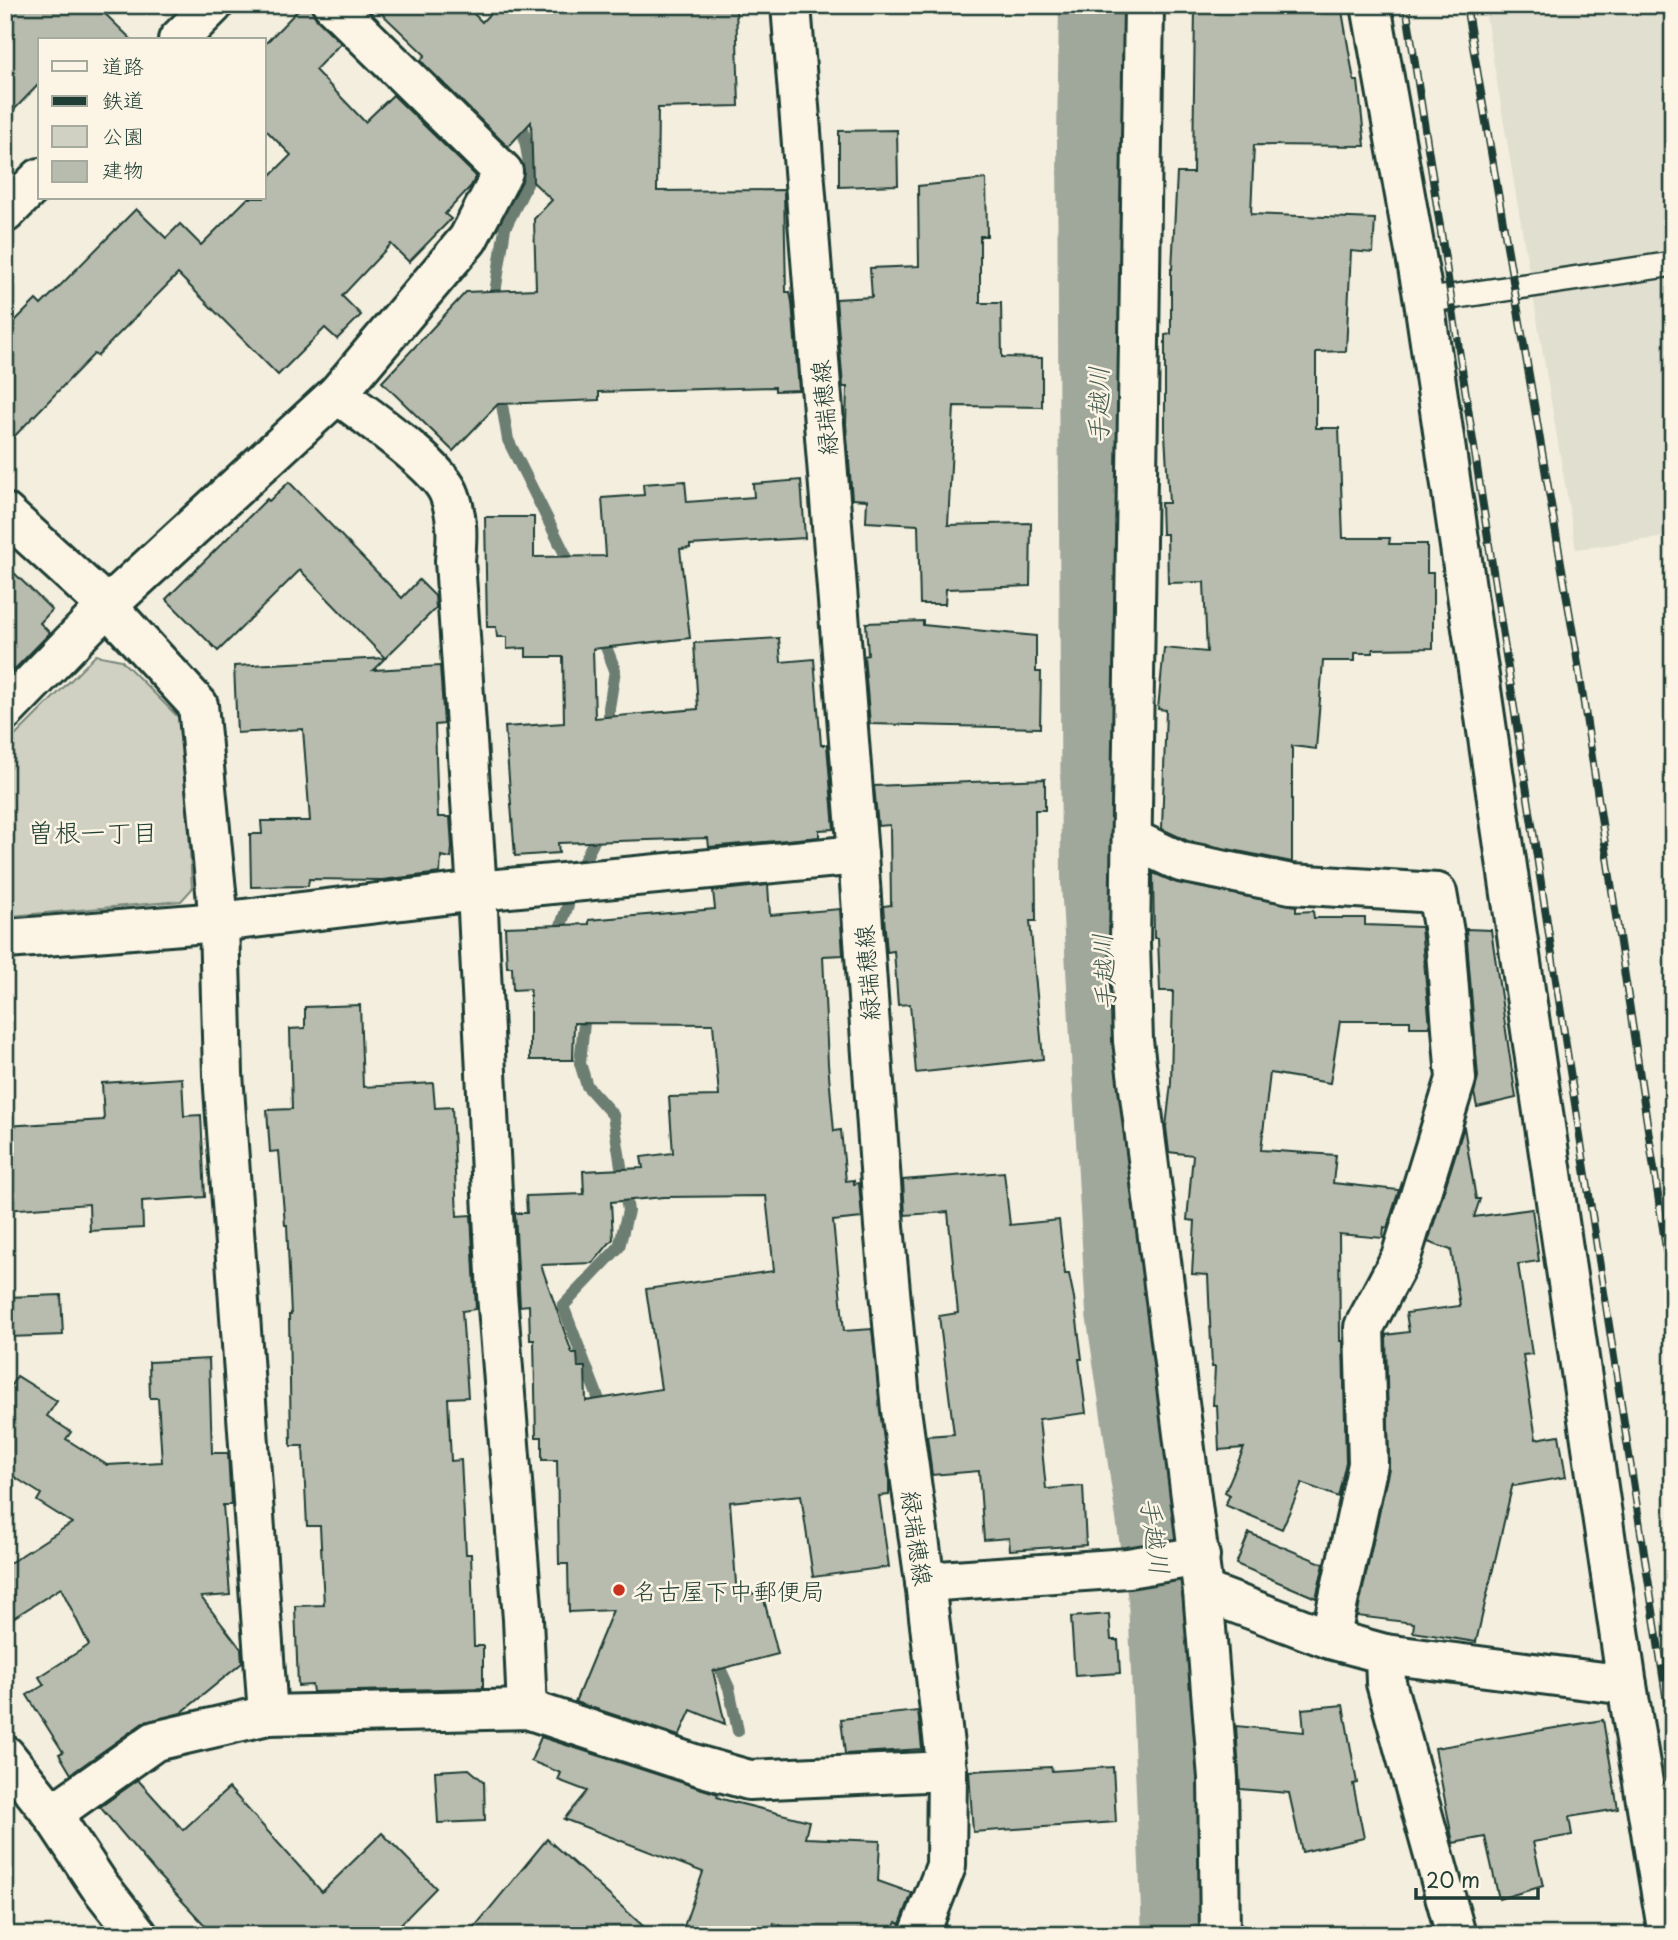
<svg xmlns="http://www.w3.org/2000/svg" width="1678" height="1940" viewBox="0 0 1678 1940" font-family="'Playpen Sans','Klee One',sans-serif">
  <rect width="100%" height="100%" fill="#f3eede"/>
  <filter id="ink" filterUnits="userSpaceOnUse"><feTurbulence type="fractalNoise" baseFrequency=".0143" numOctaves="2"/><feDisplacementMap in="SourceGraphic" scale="14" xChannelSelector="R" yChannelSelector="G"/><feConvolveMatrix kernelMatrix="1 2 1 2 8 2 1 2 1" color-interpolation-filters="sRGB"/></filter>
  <g filter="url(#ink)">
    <polygon fill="#e1dfd0" points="1484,5 1673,5 1673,536 1576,549"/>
    <polygon fill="#d0d1c2" stroke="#78877b" stroke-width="2" points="96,655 121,660 183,722 192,889 181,901 11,916 5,911 5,746"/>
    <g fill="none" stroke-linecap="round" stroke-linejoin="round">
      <g stroke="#6c7d72" stroke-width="12">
        <polyline points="493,306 505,228 531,176 521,116"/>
        <polyline points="499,387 508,440 573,570"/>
        <polyline points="601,634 615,670 609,708 609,732"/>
        <polyline points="581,867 601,827"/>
        <polyline points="560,941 559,931 568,905"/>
        <polyline points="583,1009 584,1023 580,1063 587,1086 613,1115 628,1211 619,1247 563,1306 604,1413"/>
        <polyline points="714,1655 729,1688 738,1731"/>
      </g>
      <polyline stroke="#a0a89b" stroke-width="74" points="1096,5 1094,141 1098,882 1123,1312 1165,1598 1179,1935"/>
    </g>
    <g fill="#b8bcae" stroke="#1f3d34" stroke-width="2" fill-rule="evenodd">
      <polygon points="5,5 96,5 132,40 40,40 40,83 5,119"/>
      <polygon points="303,5 312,5 312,11 317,20 341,43 315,70 365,122 393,95 476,176 471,186 445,214 451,219 409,262 391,244 342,296 361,315 337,339 325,328 278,375 178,274 97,356 94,354 5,446 5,331 36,300 41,305 136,209 166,238 180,224 201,245 248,198 264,198 264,182 291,155 264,128 264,45"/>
      <polygon points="364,5 465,5 482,22 498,5 736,5 739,106 658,108 657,191 784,190 786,292 790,292 792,302 799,390 775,391 775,387 599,392 599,400 498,404 453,451 382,382 466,292 536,289 534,219 552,200 533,182 531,122 508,147 425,65 421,60 425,55 376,8 371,12"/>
      <polygon points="1195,5 1341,5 1354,81 1358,81 1365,146 1254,145 1251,214 1375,219 1373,253 1351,251 1346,351 1316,352 1316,428 1339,428 1343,538 1390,538 1389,544 1427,544 1427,573 1433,573 1433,648 1373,649 1373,653 1355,653 1355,661 1323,661 1316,749 1292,746 1292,862 1188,841 1162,829 1166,710 1158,709 1164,648 1207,652 1204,582 1168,583 1167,534 1162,534 1161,503 1169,503 1165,434 1165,335 1171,334 1171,269 1172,269 1177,173 1193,173"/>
      <polygon points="897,130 898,185 839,187 839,131"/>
      <polygon points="986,179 987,236 980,236 980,303 1001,303 1002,357 1042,358 1042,407 954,406 948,525 1031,523 1030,586 946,589 945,604 920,604 918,525 866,522 867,500 852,499 846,424 847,387 843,387 836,299 872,297 870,268 919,266 918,186"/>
      <polygon points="801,480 805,538 690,545 690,548 680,549 690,638 593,649 595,718 698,709 694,643 779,638 781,662 814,659 821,745 827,745 834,829 819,830 819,837 709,847 708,838 558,843 559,853 515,856 505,727 564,723 563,657 526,657 526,648 507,649 507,637 497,637 496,627 487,627 485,517 534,517 534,557 606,556 602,498 644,495 643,484 685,481 687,502 754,497 753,484"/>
      <polygon points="289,482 402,598 419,580 435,596 436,608 373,670 440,666 444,724 435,725 438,817 450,817 452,847 451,858 441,856 440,873 382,880 309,879 308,886 251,887 250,834 262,834 261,821 310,821 303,729 237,733 234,666 385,658 300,570 218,651 166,599 267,499 269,501"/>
      <polygon points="5,564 52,610 40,623 50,633 5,679"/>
      <polygon points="923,621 923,625 1036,636 1036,672 1041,672 1040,728 870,724 864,656 868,655 866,623"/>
      <polygon points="1045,779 1045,810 1035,810 1036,921 1030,921 1043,1059 916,1073 910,1004 898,1005 894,951 887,952 883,906 891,905 890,825 878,826 874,786"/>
      <polygon points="1153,873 1177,883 1296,906 1296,912 1313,911 1314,918 1365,918 1365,925 1421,927 1430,1027 1410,1027 1410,1021 1340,1021 1330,1083 1270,1073 1261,1150 1336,1155 1333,1183 1399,1190 1387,1228 1384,1227 1383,1238 1339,1234 1340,1341 1343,1341 1346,1462 1338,1497 1302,1483 1282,1529 1225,1505 1230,1495 1225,1492 1244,1448 1219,1450 1217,1405 1213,1405 1215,1367 1212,1367 1208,1275 1192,1274 1195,1221 1187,1220 1193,1155 1169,1152 1166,1127 1171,1083 1173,991 1160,991 1158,938 1154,938"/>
      <path d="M768,885L770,915L840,909L843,955L823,956L828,1064L834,1131L841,1130L846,1181L854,1180V1184L859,1183L862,1218L833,1221L844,1331L872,1329L889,1480V1495L879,1496L889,1567L813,1577L801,1495L730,1502L737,1597L762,1592L778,1654L713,1671L725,1724L691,1710L679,1736L575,1702L613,1610L569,1612L568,1564H559L557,1460H542V1437H536L534,1340H530L529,1305L520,1306L515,1213H527L526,1196L584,1194L583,1171L643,1168L641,1157L673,1153L669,1097L719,1096L713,1024L574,1023L573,1060H530V989L513,990L512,967H507L505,927L589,924V920L715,909L713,891ZM766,1196L774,1271L646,1289L661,1389L586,1401L585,1367H578L577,1353H572L541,1265L593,1263L613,1239L611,1202L664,1197Z"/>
      <polygon points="1466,929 1491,930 1516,1098 1477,1107 1474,1093 1478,1077"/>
      <polygon points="360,1005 363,1087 433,1083 435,1108 452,1107 457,1216 471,1215 476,1309 462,1311 468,1397 448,1398 451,1461 461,1460 466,1554 471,1554 474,1646 483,1646 483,1688 313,1692 312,1685 298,1686 295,1606 324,1605 320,1526 307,1526 303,1446 291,1446 289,1315 291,1315 287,1225 285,1225 279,1151 270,1152 267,1110 292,1109 290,1029 305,1028 305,1007"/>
      <polygon points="182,1078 184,1116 201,1115 205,1197 142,1201 143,1228 90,1231 89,1204 5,1210 5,1126 104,1120 102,1083"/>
      <polygon points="1464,1127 1476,1199 1480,1199 1474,1217 1532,1209 1539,1261 1518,1264 1532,1354 1523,1355 1536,1439 1559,1435 1566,1477 1513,1486 1513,1483 1476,1642 1413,1632 1414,1623 1357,1616 1389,1468 1386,1335 1409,1332 1406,1313 1460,1306 1451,1250 1428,1242"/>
      <polygon points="1004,1172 1010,1225 1059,1220 1065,1274 1069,1274 1074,1298 1082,1359 1079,1359 1086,1413 1039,1419 1046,1489 1083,1486 1086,1545 1010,1550 1009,1538 984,1540 979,1471 932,1475 927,1436 954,1434 939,1316 958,1313 948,1212 905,1215 903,1180"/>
      <polygon points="61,1295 63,1335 9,1337 7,1297"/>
      <polygon points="209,1359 212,1453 228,1453 231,1505 223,1505 230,1595 201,1597 241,1649 242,1663 181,1713 143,1723 71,1774 59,1754 63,1752 27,1695 44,1685 39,1677 89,1645 61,1588 5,1623 5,1566 72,1523 37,1501 41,1494 5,1471 5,1395 17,1376 57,1401 47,1416 71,1432 66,1439 107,1465 162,1462 158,1398 150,1398 149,1362"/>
      <polygon points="1249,1533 1324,1564 1316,1598 1236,1564"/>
      <polygon points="1109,1614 1111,1640 1118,1640 1120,1673 1075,1676 1071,1617"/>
      <polygon points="1343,1705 1357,1783 1353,1784 1364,1838 1302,1852 1289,1793 1240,1789 1236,1726 1304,1732 1302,1709"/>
      <polygon points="918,1711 922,1749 845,1754 841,1719"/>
      <polygon points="1603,1720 1618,1809 1569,1817 1572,1835 1533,1842 1543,1886 1499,1899 1485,1837 1453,1843 1435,1748"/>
      <polygon points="541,1737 718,1794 717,1797 722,1799 809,1821 805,1838 880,1841 878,1881 912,1893 900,1924 896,1922 892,1935 805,1935 774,1923 770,1935 681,1935 703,1872 564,1819 587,1791 558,1780 561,1773 531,1761"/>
      <polygon points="1051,1767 1052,1771 1113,1767 1116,1822 973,1832 969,1771"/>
      <polygon points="469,1769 484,1782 485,1821 438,1823 435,1771"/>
      <polygon points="138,1780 183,1830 229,1788 322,1892 382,1833 436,1888 390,1935 214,1935 157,1874 100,1807"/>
      <polygon points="547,1839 653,1935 468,1935"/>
    </g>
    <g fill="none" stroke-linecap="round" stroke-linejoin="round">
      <g stroke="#1f3d34" stroke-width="28">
        <polyline id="lane" points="1424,301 1673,264"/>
      </g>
      <g stroke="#1f3d34" stroke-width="44">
        <g id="street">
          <polyline points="1144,5 1130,943 1133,1041 1203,1591 1218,1778 1220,1935"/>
          <polyline points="1371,5 1424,301 1627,1685 1668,1935"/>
          <path d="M337,394C364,414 441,467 450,496C458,518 457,538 455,561L477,891L497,1294L523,1619L527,1709"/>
          <polyline points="5,513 107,606 198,705 219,922 223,1074 268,1715"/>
          <polyline points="5,711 107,606 337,394 468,239 503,172 333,5"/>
          <polyline points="1132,839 1181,862 1291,884 1437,893 1445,938 1456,1079 1401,1257 1364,1327 1368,1464 1330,1639"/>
          <polyline points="5,937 7,939 219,922 477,891 858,855"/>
          <polyline points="925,1582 1128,1568 1200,1556"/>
          <polyline points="1203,1591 1330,1639 1385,1654 1386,1683 1456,1935"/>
          <polyline points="1385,1654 1627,1685"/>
          <polyline points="5,1755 52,1814 99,1885 138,1935"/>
          <polyline points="52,1814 155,1741 268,1715 527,1709 703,1767 749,1780 947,1771"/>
        </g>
      </g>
      <g stroke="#1f3d34" stroke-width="44">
        <g id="secondary">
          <polyline points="791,5 858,855 884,1226 901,1410 925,1582 947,1771 946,1866 919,1935"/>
          <polyline points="178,40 213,5"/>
          <polyline points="5,213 40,178"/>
        </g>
      </g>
      <use href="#lane" stroke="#fcf5e5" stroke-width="23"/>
      <use href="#street" stroke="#fcf5e5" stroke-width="38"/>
      <use href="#secondary" stroke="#fcf5e5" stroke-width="38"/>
      <g stroke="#1f3d34" stroke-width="8">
        <g id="rail">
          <polyline points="1406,5 1673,1741"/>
          <polyline points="1466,5 1576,651 1673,1295"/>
        </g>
      </g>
      <use href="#rail" stroke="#fcf5e5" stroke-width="5" stroke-dasharray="16" stroke-linecap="butt"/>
    </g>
  </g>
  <circle fill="#c8321e" stroke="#fcf5e5" stroke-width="2.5" cx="619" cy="1590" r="7"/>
  <g text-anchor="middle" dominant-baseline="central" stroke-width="5" stroke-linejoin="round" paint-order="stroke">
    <g font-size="24" fill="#1f3d34" stroke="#fcf5e5">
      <text transform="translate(823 408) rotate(-95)">緑瑞穂線</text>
      <text transform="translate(866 973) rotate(-94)">緑瑞穂線</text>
      <text transform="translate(918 1538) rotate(82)">緑瑞穂線</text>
    </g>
    <g font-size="24" fill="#1f3d34" stroke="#fcf5e5" text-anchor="start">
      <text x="633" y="1590">名古屋下中郵便局</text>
    </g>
    <g font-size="26" font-style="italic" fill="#465d53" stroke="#fcf5e5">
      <text transform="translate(1097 405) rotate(-90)">手越川</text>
      <text transform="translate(1103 972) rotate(-93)">手越川</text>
      <text transform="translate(1156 1536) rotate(82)">手越川</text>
    </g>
    <g font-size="26" fill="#1f3d34" stroke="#fcf5e5">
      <text x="93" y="831">曽根一丁目</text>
    </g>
  </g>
  <rect width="1678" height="1940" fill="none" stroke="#fcf5e5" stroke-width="28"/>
  <rect x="14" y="14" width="1650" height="1912" fill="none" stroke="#1f3d34" stroke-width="2.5" filter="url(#ink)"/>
  <rect x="38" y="38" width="228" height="161" fill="#fcf5e5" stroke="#a4ab9e" stroke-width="2"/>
  <rect x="52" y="61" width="35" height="10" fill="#fcf5e5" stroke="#a4ab9e" stroke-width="2"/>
  <text x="102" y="74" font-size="21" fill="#1f3d34">道路</text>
  <rect x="52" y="96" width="35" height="10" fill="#1f3d34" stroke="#a4ab9e" stroke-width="2"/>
  <text x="102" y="108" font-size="21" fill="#1f3d34">鉄道</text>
  <rect x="52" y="126" width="35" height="21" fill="#d0d1c2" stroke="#a4ab9e" stroke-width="2"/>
  <text x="102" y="144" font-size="21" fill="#1f3d34">公園</text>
  <rect x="52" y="161" width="35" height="21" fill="#b8bcae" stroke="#a4ab9e" stroke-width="2"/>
  <text x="102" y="178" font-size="21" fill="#1f3d34">建物</text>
  <path d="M1416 1888v10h122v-10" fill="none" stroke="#1f3d34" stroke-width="3.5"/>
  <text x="1426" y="1888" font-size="21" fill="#1f3d34" stroke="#fcf5e5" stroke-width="5" paint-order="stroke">20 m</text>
</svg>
